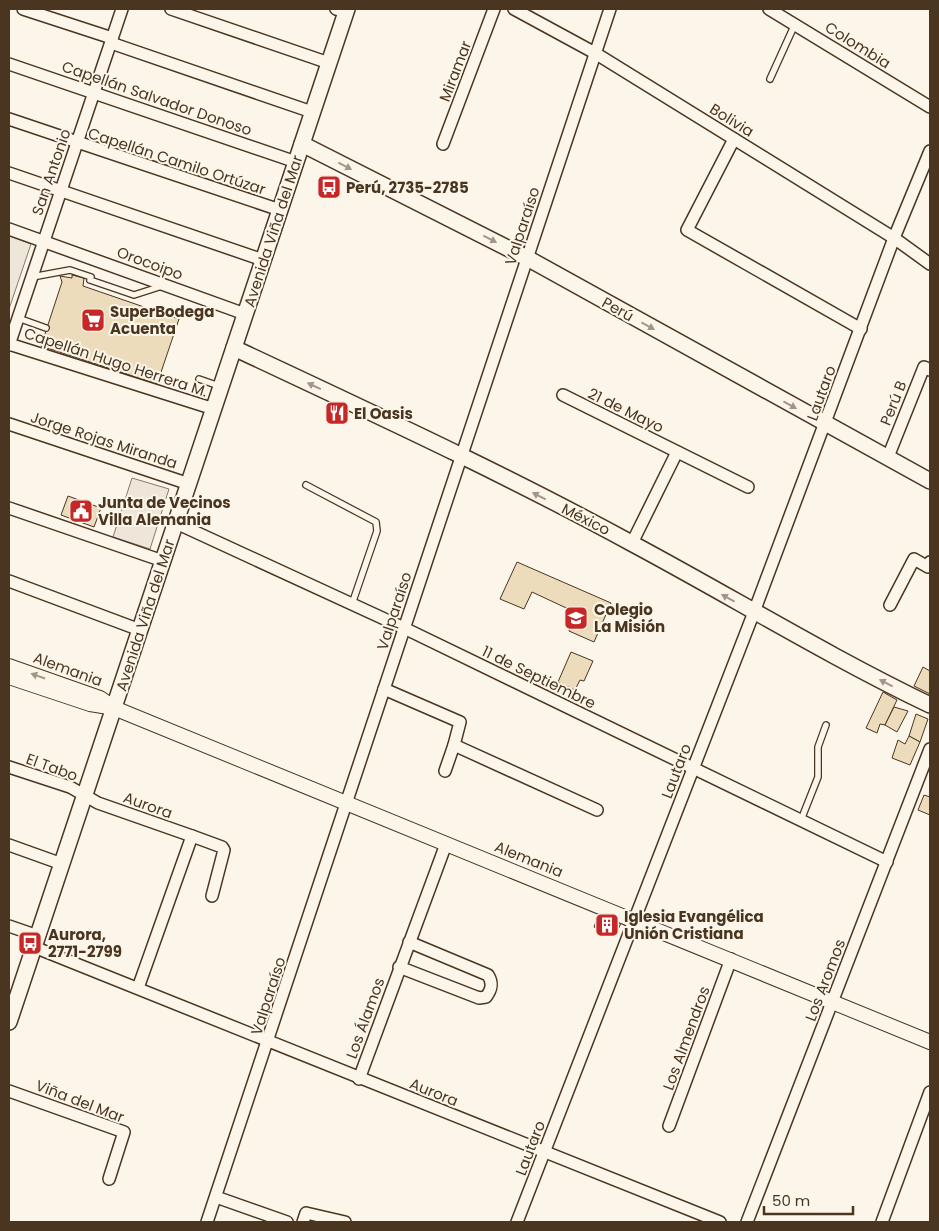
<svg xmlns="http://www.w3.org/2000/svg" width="939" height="1231" viewBox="0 0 939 1231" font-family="Poppins,sans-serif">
  <rect width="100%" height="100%" fill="#fbf6e9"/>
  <g fill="#ede6d9" stroke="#887966">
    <polygon points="9,236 31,244 9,309"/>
    <polygon points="132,478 169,489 150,549 113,537"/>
  </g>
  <g fill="#ecdcbc" stroke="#4a3520">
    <polygon points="72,275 84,278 83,286 179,319 157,384 41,346 62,282 60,276 72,278"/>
    <polygon points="68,496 101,508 94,527 61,515"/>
    <polygon points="517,562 611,603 594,642 569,631 577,613 532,592 524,609 500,599"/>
    <polygon points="571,652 593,661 584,681 580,680 575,690 558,682"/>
    <polygon points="923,667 930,671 930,694 914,686"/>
    <polygon points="883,692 897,700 885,725 880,724 877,733 866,728"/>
    <polygon points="894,707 908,711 897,732 885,725"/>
    <polygon points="916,714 928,719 920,742 909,736"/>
    <polygon points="909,736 920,742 910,765 892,758 898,740 905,744"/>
    <polygon points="924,795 930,797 930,815 918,810"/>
    <polygon points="599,914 621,923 615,936 594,927"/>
  </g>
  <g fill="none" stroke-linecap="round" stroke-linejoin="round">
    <g stroke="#4a3520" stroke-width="8">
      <g id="service">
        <polyline points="770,79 795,24"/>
        <polyline points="32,277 70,270 91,277 90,280 134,295 162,286"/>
        <polyline points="18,318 46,328"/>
        <polyline points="199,379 219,386"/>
        <polyline points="306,485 376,522 377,531 352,604"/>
        <polyline points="801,820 818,777 818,747 826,725"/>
      </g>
    </g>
    <g stroke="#4a3520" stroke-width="14">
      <g id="minor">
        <polyline points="23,9 112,38"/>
        <polyline points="171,9 329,63"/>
        <polyline points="336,9 346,12"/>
        <polyline points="514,9 595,53 894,238 930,264"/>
        <polyline points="769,9 930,107"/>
        <polyline points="111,43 312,112"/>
        <polyline points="9,64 296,162"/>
        <polyline points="9,119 280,210"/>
        <polyline points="734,139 687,230 861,329"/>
        <polyline points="443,144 494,9"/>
        <polyline points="9,173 263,260"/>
        <polyline points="9,229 245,314"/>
        <polyline points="9,344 214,409"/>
        <polyline points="9,345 122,9"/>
        <polyline points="563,395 748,487"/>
        <polyline points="9,424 189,484"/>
        <polyline points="888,457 924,367 930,370"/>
        <polyline points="9,508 163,561"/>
        <polyline points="176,523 404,628 887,862"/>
        <polyline points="632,543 677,452"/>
        <polyline points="9,581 140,630"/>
        <polyline points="890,605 914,559 928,567 930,562"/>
        <polyline points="384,689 460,722 454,745 597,810"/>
        <polyline points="9,767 70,787 98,803 192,836 138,988"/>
        <polyline points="445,771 454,745"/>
        <polyline points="192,836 222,847 224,850 212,896"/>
        <polyline points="9,845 62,864"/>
        <polyline points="9,926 38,936"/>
        <polyline points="34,947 720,1222"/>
        <path d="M399,967L479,998L486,997C492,989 493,983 488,975L409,942"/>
        <polyline points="359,1079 446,844"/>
        <polyline points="9,1091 124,1132 109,1179"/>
        <polyline points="669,1126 731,959"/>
        <polyline points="216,1197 287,1222"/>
        <polyline points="207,1222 610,9"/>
        <polyline points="303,1222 306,1213 345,1222"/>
        <polyline points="517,1222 754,612 894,238 930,151"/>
        <polyline points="747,1222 930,749"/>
        <polyline points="882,1222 930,1092"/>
      </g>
    </g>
    <g stroke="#4a3520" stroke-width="16">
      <g id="tertiary">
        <polyline points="9,666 100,698 114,708 930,1042"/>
        <polyline points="9,677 90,704 109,707"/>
      </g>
    </g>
    <g stroke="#4a3520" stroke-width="18">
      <g id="secondary">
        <polyline points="302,144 527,258 930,481"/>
        <path d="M234,348C368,411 503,473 633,544C732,597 828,656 930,705"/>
        <polyline points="9,1022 347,9"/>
      </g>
    </g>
    <use href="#service" stroke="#fbf6e9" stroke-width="5.5"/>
    <use href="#minor" stroke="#fbf6e9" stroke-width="11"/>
    <use href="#tertiary" stroke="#fbf6e9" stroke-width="14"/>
    <use href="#secondary" stroke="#fbf6e9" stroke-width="15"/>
  </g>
  <defs><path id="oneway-solid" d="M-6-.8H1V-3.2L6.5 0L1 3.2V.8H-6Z" transform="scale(1.25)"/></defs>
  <g fill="#a29684">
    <use href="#oneway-solid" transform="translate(345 166) rotate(27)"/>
    <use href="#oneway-solid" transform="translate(490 239) rotate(27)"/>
    <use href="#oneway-solid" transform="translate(648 326) rotate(29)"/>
    <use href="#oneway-solid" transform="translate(314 386) rotate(-155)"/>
    <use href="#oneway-solid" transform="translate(790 405) rotate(29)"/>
    <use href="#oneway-solid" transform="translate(539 496) rotate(-153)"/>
    <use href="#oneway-solid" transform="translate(728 598) rotate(-151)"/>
    <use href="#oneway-solid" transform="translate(38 676) rotate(-161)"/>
    <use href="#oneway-solid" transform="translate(886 683) rotate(-153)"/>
  </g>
  <defs>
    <g id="bus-square" transform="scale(1.25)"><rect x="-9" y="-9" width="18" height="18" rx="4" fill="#c62828" stroke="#fbf6e9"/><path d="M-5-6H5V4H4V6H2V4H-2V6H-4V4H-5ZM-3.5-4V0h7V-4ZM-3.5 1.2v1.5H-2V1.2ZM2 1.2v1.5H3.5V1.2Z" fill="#fff"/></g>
    <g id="supermarket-square" transform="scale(1.25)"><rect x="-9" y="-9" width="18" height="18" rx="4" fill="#c62828" stroke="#fbf6e9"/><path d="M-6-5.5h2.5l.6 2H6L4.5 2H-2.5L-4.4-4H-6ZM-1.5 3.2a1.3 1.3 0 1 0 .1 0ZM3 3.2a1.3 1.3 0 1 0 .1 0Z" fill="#fff"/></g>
    <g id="restaurant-square" transform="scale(1.25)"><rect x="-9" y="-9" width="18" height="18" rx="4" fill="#c62828" stroke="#fbf6e9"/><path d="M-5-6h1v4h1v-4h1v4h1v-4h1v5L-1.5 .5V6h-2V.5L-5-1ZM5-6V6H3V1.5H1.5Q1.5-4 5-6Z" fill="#fff"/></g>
    <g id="civic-square" transform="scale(1.25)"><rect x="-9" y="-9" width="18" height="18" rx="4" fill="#c62828" stroke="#fbf6e9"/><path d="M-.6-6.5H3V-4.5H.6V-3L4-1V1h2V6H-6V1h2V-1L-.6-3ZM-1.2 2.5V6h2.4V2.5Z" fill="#fff"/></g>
    <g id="school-square" transform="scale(1.25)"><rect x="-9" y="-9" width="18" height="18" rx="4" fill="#c62828" stroke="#fbf6e9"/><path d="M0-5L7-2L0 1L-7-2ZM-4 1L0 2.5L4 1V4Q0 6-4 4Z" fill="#fff"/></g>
    <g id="building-square" transform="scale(1.25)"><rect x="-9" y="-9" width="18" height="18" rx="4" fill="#c62828" stroke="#fbf6e9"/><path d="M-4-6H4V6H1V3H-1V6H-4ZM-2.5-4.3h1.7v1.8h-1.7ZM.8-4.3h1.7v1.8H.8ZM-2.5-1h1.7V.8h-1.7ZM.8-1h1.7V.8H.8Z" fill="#fff"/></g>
  </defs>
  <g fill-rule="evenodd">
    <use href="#bus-square" x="329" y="187"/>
    <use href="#supermarket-square" x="93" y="320"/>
    <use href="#restaurant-square" x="337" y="413"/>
    <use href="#civic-square" x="81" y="511"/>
    <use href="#school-square" x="576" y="618"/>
    <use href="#building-square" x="607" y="925"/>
    <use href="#bus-square" x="30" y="943"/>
  </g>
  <g text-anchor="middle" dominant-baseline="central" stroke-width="4" stroke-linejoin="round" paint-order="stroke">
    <g font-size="15" fill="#4a3520" stroke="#fbf6e9">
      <text transform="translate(858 45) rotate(32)">Colombia</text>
      <text transform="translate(455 71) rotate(-69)">Miramar</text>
      <text transform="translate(157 98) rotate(19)">Capellán Salvador Donoso</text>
      <text transform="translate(732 120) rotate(32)">Bolivia</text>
      <text transform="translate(177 161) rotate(18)">Capellán Camilo Ortúzar</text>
      <text transform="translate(51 172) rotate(-71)">San Antonio</text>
      <text transform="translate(522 226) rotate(-72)">Valparaíso</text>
      <text transform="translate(273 231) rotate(-72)">Avenida Viña del Mar</text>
      <text transform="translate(150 263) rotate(20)">Orocoipo</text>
      <text transform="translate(618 309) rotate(29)">Perú</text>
      <text transform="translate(116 362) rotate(18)">Capellán Hugo Herrera M.</text>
      <text transform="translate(821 393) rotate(-70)">Lautaro</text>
      <text transform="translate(893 403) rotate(-68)">Perú B</text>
      <text transform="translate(626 410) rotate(26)">21 de Mayo</text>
      <text transform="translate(104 440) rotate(18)">Jorge Rojas Miranda</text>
      <text transform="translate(586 519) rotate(27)">México</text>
      <text transform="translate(394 611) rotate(-72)">Valparaíso</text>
      <text transform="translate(145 615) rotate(-72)">Avenida Viña del Mar</text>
      <text transform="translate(68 669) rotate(20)">Alemania</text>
      <text transform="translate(539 677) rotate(26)">11 de Septiembre</text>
      <text transform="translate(52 767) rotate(20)">El Tabo</text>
      <text transform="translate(676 771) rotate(-69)">Lautaro</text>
      <text transform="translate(148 805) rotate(20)">Aurora</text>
      <text transform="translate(529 859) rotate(22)">Alemania</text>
      <text transform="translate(825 980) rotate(-69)">Los Aromos</text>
      <text transform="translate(268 996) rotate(-72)">Valparaíso</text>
      <text transform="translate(365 1018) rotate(-70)">Los Álamos</text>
      <text transform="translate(686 1038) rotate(-70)">Los Almendros</text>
      <text transform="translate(434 1092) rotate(22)">Aurora</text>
      <text transform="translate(80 1101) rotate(21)">Viña del Mar</text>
      <text transform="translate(530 1148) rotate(-69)">Lautaro</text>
    </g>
    <g font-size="15" font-weight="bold" fill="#4a3520" stroke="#fbf6e9" text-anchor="start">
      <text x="346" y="187">Perú, 2735-2785</text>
      <text x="110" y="311">SuperBodega<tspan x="110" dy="17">Acuenta</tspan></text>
      <text x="354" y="413">El Oasis</text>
      <text x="98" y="502">Junta de Vecinos<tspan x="98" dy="17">Villa Alemania</tspan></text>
      <text x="594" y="609">Colegio<tspan x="594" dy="17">La Misión</tspan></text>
      <text x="624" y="916">Iglesia Evangélica<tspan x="624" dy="17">Unión Cristiana</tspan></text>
      <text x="48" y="934">Aurora,<tspan x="48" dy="17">2771-2799</tspan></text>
    </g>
  </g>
  <rect width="939" height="1231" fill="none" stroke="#4a3520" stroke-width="20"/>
  <path d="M764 1206v8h89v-8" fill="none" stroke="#4a3520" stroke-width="2.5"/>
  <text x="772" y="1206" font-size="15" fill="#4a3520" stroke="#fbf6e9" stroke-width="4" paint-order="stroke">50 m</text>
</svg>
